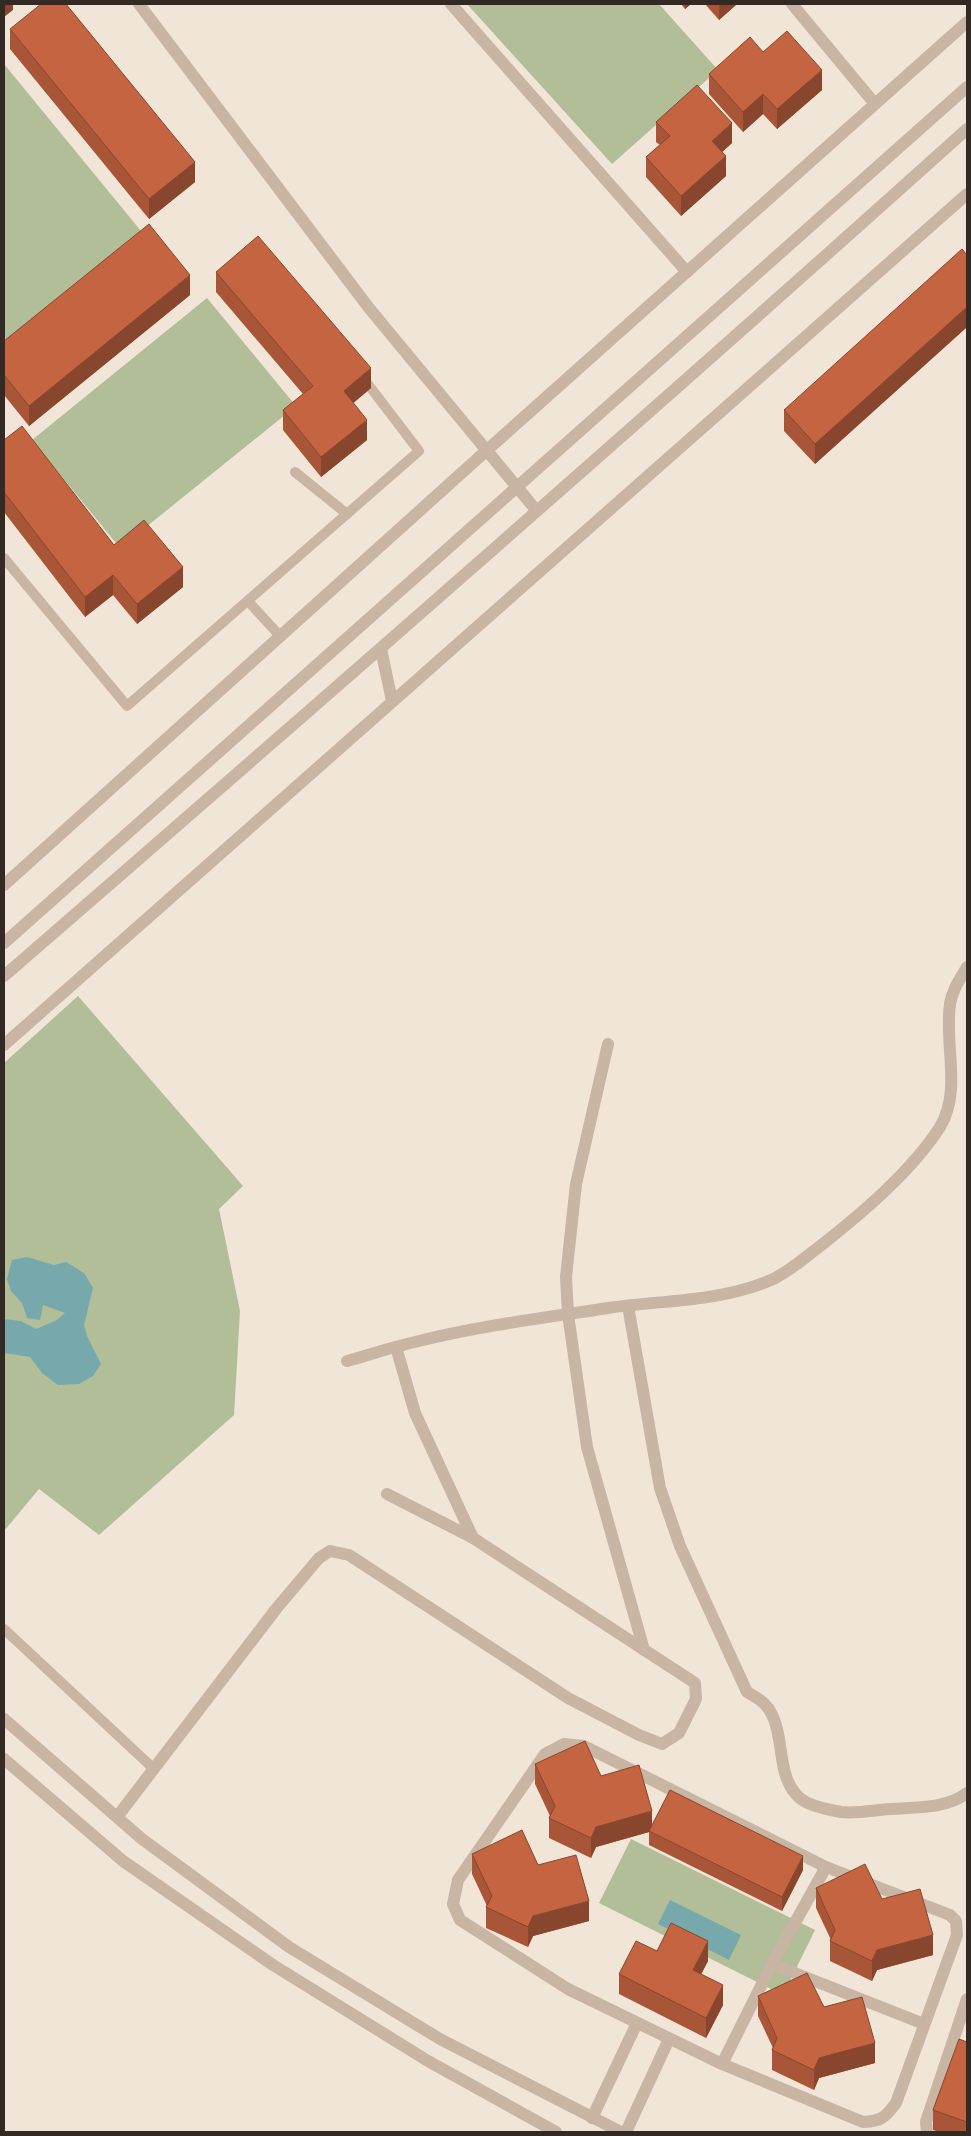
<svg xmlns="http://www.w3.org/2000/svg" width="971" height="2136" viewBox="0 0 971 2136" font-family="Lato,sans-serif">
  <rect width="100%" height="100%" fill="#f0e5d7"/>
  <g fill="#b1be98">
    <polygon points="467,4 659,4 718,70 612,164"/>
    <polygon points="4,64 141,231 4,342"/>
    <polygon points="207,298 296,406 120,548 32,440"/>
    <polygon points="78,996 243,1186 219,1209 240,1311 234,1415 99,1535 39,1489 4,1531 4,1063"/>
    <polygon points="631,1839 815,1930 783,1995 599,1903"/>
  </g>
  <g fill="#77a9ac">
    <polygon points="27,1257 54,1265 66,1262 84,1273 93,1288 84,1325 87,1336 101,1364 93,1376 79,1384 58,1385 42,1373 30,1357 4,1353 4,1319 21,1321 36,1329 57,1320 65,1313 43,1305 40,1320 27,1318 22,1303 11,1291 7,1279 12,1260"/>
    <polygon points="670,1900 741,1935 729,1960 658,1924"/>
  </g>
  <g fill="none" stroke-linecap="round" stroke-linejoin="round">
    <g stroke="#c8b5a4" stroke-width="10">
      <polyline points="295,472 347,514"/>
      <polyline points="4,558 127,706 419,451 364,379"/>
      <polyline points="248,601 280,636"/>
      <polyline points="4,1629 154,1769"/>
    </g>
    <g stroke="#c8b5a4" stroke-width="12">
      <polyline points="139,4 369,308 536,510"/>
      <polyline points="451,4 687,272"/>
      <polyline points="792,4 875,104"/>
      <polyline points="381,649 392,701"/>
      <polyline points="4,885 486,451 967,22"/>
      <polyline points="608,1044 576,1184 566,1277 568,1314 587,1447 644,1650"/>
      <polyline points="4,1045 967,194"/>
      <path d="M628,1306L660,1488L680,1546L747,1692C756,1697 765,1702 770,1711C786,1738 775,1778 801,1799C810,1806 830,1810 841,1812C856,1814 875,1810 890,1809C916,1807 946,1809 967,1793"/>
      <polyline points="396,1347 415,1413 473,1538"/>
      <path d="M347,1361C369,1355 392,1347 415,1342C478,1326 543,1318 608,1308C662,1300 720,1302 771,1280C789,1272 804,1258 819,1247C861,1214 911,1172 940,1127C962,1091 944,1044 950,1004C952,990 960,979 967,967"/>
      <path d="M564,1744L584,1746L826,1867L950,1915L956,1921L957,1935L896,2103C885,2118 881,2121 863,2122L722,2064L568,1989L460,1920L453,1904L458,1880L545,1754Z"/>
      <polyline points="117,1817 276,1609 319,1558 330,1551 349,1555 568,1698 639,1735 662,1744 679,1733 696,1699 695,1683 473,1538 387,1494"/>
      <polyline points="826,1867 772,1964 924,2024"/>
      <polyline points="722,2064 772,1964"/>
      <polyline points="592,2118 637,2023"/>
      <polyline points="626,2132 669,2039"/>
      <polyline points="927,2132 926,2122 967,1999"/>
    </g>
    <g stroke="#c8b5a4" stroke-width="12">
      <polyline points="4,943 967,87"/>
      <path d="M4,976C327,696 649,415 967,129"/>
      <polyline points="4,1719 142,1839 289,1947 440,2039 621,2132"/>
      <polyline points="4,1759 123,1861 273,1965 428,2061 556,2132"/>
    </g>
  </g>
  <g fill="#a95638">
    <polygon points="681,4 691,4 685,9"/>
    <polygon points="705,4 737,4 719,20"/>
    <polygon points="10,29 195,182 149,219 10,49"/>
    <polygon points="763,52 822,90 777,129 763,114 743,132 709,94 709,74"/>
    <polygon points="656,122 732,143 722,152 726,176 681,216 646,177 646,157 660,145 656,142"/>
    <polygon points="967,255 967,327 815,464 784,431 784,410"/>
    <polygon points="216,272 371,388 353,403 367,440 321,477 283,430 283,410 303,394 216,292"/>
    <polygon points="190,295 29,426 4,395 4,341"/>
    <polygon points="4,440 114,545 183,587 137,624 113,595 85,617 4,512"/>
    <polygon points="535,1764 601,1776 652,1825 803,1870 782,1911 649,1845 649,1832 596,1847 591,1858 549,1838 549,1818 550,1816 535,1784"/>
    <polygon points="472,1854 589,1921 533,1936 528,1947 486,1928 486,1907 487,1906 472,1874"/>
    <polygon points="816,1888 882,1899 933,1955 877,1970 872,1981 830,1961 830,1941 831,1940 816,1908"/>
    <polygon points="657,1951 708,1961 701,1974 723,2005 706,2038 619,1994 619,1974"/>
    <polygon points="758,1996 824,2007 875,2063 819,2078 814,2090 772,2070 772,2050 773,2048 758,2016"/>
    <polygon points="967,2042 967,2132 939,2132 933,2130 933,2110"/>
  </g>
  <g fill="#89462e">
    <polygon points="4,4 13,4 13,10 4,17"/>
    <polygon points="685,4 691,4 685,9"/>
    <polygon points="719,4 737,4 719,20"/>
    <polygon points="822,70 822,90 777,129 777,109"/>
    <polygon points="763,94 763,114 743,132 743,112"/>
    <polygon points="732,123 732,143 712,161 712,141"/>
    <polygon points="726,156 726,176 681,216 681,196"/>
    <polygon points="195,162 195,182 149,219 149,199"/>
    <polygon points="190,275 190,295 29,426 29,406"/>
    <polygon points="967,307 967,327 815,464 815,444"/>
    <polygon points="371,368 371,388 344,411 344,391"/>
    <polygon points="367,420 367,440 321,477 321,457"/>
    <polygon points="183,567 183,587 137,624 137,604"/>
    <polygon points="113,575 113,595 85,617 85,597"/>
    <polygon points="652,1811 652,1831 649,1831 649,1832 596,1847 591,1858 591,1838 596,1827"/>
    <polygon points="803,1856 803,1870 782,1911 782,1897"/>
    <polygon points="589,1901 589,1921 533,1936 528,1947 528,1927 533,1916"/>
    <polygon points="933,1935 933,1955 877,1970 872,1981 872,1961 877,1950"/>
    <polygon points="708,1941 708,1961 693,1990 693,1970"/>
    <polygon points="723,1985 723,2005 706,2038 706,2018"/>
    <polygon points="875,2043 875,2063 819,2078 814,2090 814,2070 819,2058"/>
  </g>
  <g fill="#c46441" stroke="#89462e">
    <polygon points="41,4 66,4 195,162 149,199 10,29"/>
    <polygon points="787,31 822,70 777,109 763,94 743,112 709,74 750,37 763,52"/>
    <polygon points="697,85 732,123 712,141 726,156 681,196 646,157 670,136 656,122"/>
    <polygon points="149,224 190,275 29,406 4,375 4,341"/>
    <polygon points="258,236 371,368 344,391 367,420 321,457 283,410 313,386 216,272"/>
    <polygon points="962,249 967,255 967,307 815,444 784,410"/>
    <polygon points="22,426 114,545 144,520 183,567 137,604 113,575 85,597 4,492 4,440"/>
    <polygon points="585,1741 601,1776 639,1765 652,1811 596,1827 591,1838 549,1818 555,1806 535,1764"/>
    <polygon points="670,1790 803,1856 782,1897 649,1831"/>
    <polygon points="522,1830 538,1865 576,1855 589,1901 533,1916 528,1927 486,1907 492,1896 472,1854"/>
    <polygon points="865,1864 882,1899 920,1889 933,1935 877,1950 872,1961 830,1941 835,1930 816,1888"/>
    <polygon points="671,1923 708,1941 693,1970 723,1985 706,2018 619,1974 636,1941 657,1951"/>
    <polygon points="807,1973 824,2007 862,1997 875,2043 819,2058 814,2070 772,2050 777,2038 758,1996"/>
    <polygon points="959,2039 967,2042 967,2122 933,2110"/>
  </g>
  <rect width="971" height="2136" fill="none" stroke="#332a25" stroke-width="10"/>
</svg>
